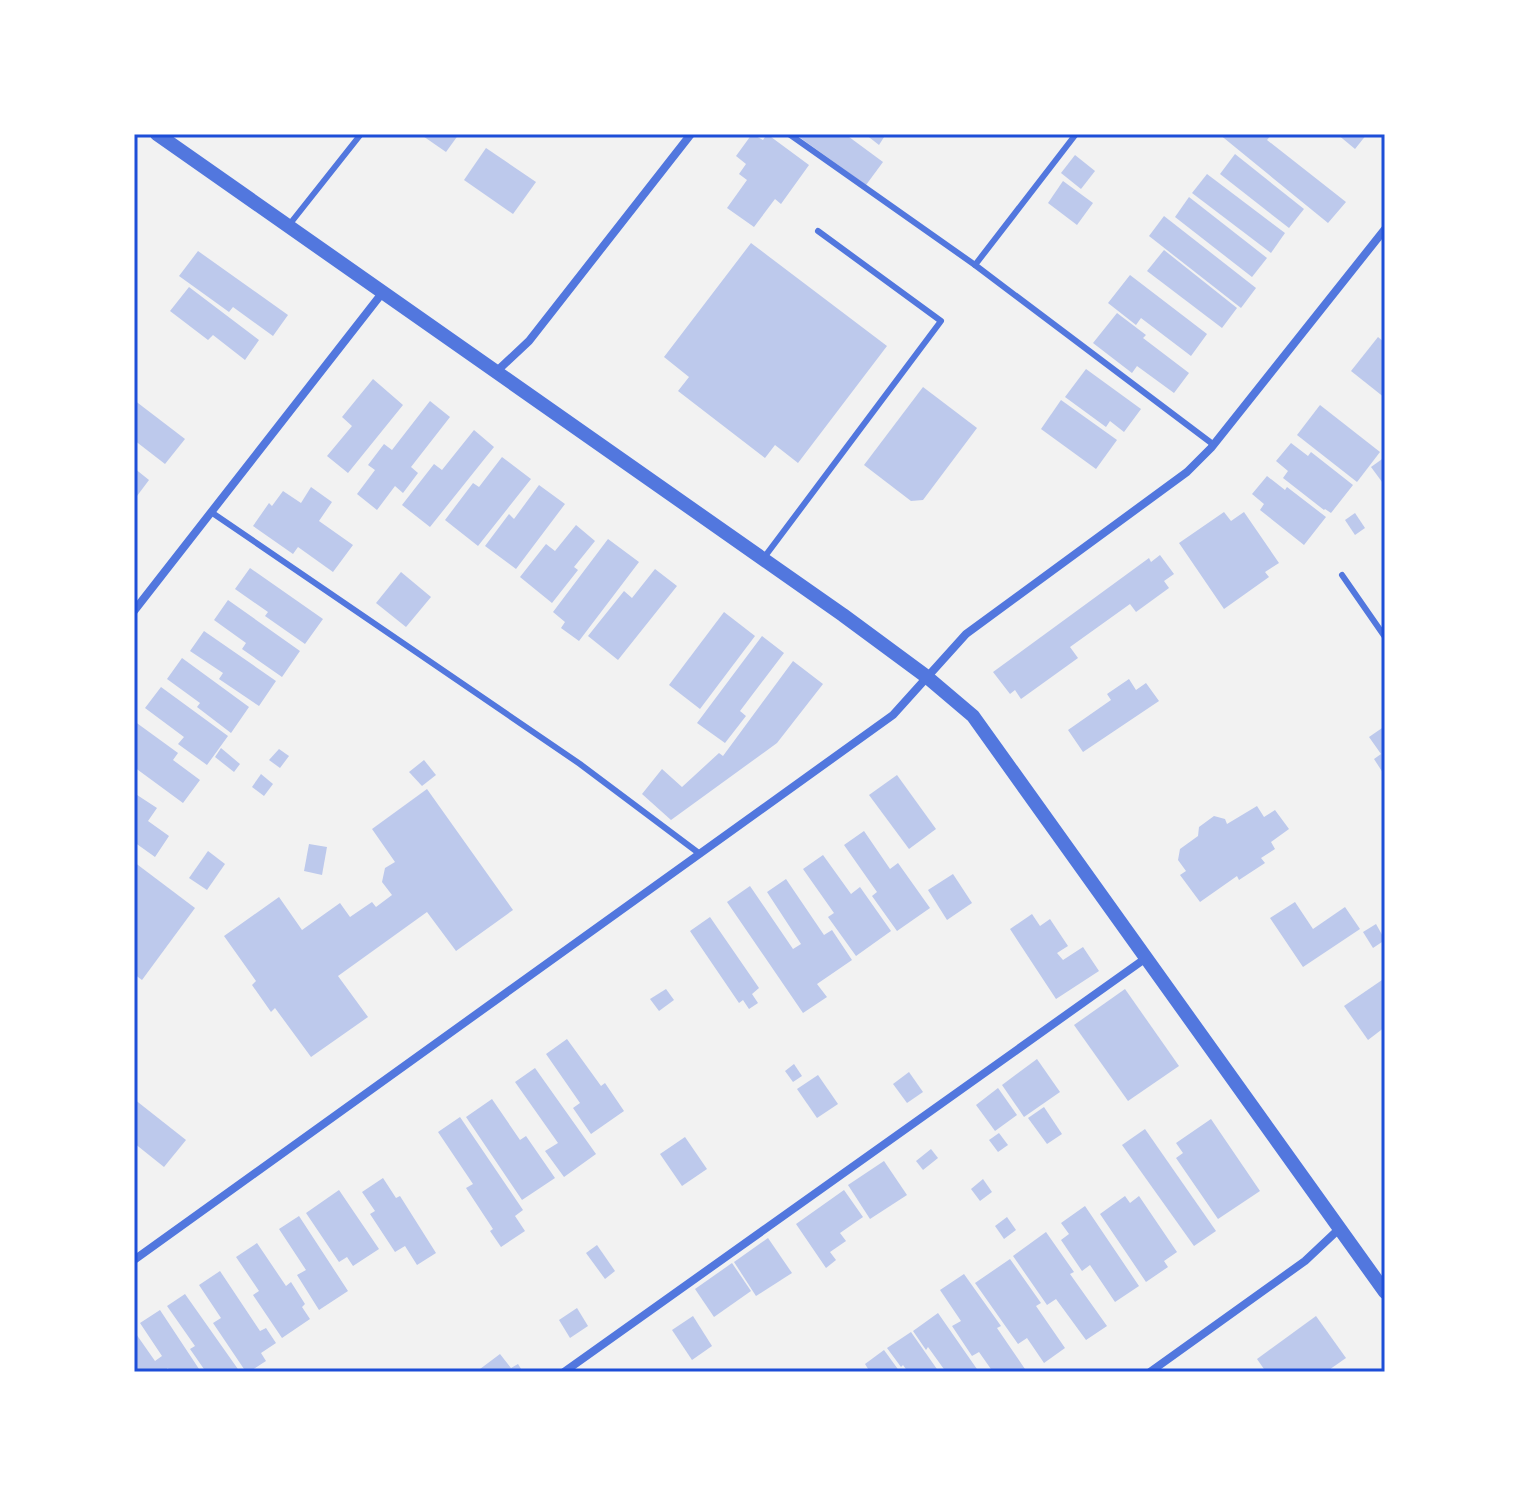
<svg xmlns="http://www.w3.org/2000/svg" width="1519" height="1506" viewBox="0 0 1519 1506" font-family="'PT Sans Narrow',sans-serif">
  <rect width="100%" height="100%" fill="#f2f2f2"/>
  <g fill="#bdc9ec">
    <polygon points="420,134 459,134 446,152"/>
    <polygon points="752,134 763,140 767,134 809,165 781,204 775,199 754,227 727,208 747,180 739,174 746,164 736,156"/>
    <polygon points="795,134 845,134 883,162 866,185"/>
    <polygon points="865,134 886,134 879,145"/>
    <polygon points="1219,134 1272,134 1267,140 1346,202 1328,223"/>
    <polygon points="1337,134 1367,134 1355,149"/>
    <polygon points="486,148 536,182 513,214 464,180"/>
    <polygon points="1235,154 1304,209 1289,228 1220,174"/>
    <polygon points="1075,155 1095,171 1081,189 1061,173"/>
    <polygon points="1207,174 1285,233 1271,253 1192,193"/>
    <polygon points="1063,181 1093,203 1077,225 1048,203"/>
    <polygon points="1189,197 1267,258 1252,277 1175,217"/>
    <polygon points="1164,216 1256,288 1241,308 1149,236"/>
    <polygon points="751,243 887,346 798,463 775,445 765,458 678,391 689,377 664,357"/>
    <polygon points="1164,250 1237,308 1222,328 1147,271"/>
    <polygon points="198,251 288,315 273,336 233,307 229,312 179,276"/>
    <polygon points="1130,275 1207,334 1191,356 1141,318 1136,325 1108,303"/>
    <polygon points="189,287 259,340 245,360 213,335 208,340 170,311"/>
    <polygon points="1117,313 1146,335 1143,338 1189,373 1174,393 1137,366 1132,373 1093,343"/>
    <polygon points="1378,337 1385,343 1385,398 1351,371"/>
    <polygon points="1086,369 1141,409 1124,432 1110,421 1106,427 1065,397"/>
    <polygon points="373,379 403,405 348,473 327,456 352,426 342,417"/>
    <polygon points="923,387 977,428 923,500 911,501 864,465"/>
    <polygon points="134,400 185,439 165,464 134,440"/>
    <polygon points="1061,400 1117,440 1096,469 1041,429"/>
    <polygon points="430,401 450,417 411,467 418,473 403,493 395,486 377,510 357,494 375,470 368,465 384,444 392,450"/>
    <polygon points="1320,405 1380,452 1357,482 1297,435"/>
    <polygon points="474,430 494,447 430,527 402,505 434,464 442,470"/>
    <polygon points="1291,443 1308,456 1311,452 1353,485 1331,513 1325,509 1324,510 1283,478 1288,471 1276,461"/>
    <polygon points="502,457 531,479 478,546 445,520 473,483 479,487"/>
    <polygon points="1385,457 1385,486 1371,467"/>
    <polygon points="134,468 149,480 134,500"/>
    <polygon points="1267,476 1285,490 1287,487 1326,517 1304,545 1260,510 1264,504 1252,494"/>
    <polygon points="539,485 565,504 516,569 485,546 509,514 514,519"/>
    <polygon points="311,487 332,502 319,521 353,545 333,572 298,547 293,554 253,526 269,503 272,506 283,491 301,503"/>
    <polygon points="1224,512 1231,521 1244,512 1279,563 1265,572 1269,577 1224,609 1179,543"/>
    <polygon points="1355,513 1365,528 1355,535 1345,520"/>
    <polygon points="576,525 595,541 574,567 578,570 552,603 520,577 546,544 555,551"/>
    <polygon points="608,539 639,562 579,641 561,628 565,622 553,612"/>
    <polygon points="1160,555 1174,574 1164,581 1169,588 1136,612 1130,604 1070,647 1078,658 1021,699 1015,690 1010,694 993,672 1149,558 1151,562"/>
    <polygon points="250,568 323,619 305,644 265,616 268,612 235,589"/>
    <polygon points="655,569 677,586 618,660 588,636 624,591 632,598"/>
    <polygon points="401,572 431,597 406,627 376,603"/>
    <polygon points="228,600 300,651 282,677 242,649 246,643 214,620"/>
    <polygon points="724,612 755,636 700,709 669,685"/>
    <polygon points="204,631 276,681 259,706 219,679 223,673 190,651"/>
    <polygon points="762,636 784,653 740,711 746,716 725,743 697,723"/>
    <polygon points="182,658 249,707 231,733 197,707 200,703 167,679"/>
    <polygon points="793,661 823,684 777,743 671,820 642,794 662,769 682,787 719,753 723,756"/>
    <polygon points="1129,679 1136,690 1146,683 1159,701 1083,752 1068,730 1111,700 1107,694"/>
    <polygon points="161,687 228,736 207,765 178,744 184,737 145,708"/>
    <polygon points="134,721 178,753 173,760 200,780 183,803 134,767"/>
    <polygon points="1385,726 1385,776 1374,759 1381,754 1369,737"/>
    <polygon points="221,748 240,764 234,772 215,757"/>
    <polygon points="279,749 289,756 280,768 269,760"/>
    <polygon points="424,760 436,775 422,786 409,772"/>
    <polygon points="261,774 273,784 264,796 252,787"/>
    <polygon points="897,775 936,829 909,849 869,795"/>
    <polygon points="427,789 513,910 456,951 427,912 338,976 368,1017 311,1057 275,1008 271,1012 252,985 256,981 224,936 279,897 302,930 340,903 350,917 372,902 376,907 392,895 382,882 385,868 395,862 372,829"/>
    <polygon points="134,793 157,808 148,821 169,836 155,857 134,842"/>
    <polygon points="1257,806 1264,817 1275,810 1289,829 1271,842 1275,849 1261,858 1265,863 1239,880 1237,876 1200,902 1180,875 1186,871 1178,860 1180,849 1198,836 1199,827 1214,816 1225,819 1227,824"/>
    <polygon points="864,831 890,869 898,863 930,908 897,931 872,896 877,892 844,845"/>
    <polygon points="309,844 327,847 322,875 304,871"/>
    <polygon points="208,851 225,864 207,890 189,878"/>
    <polygon points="823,855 851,894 860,887 891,931 856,956 828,917 834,913 803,869"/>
    <polygon points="134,862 195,908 142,980 134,974"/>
    <polygon points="953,874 972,903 947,920 928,890"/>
    <polygon points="786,879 824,935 832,930 852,960 817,984 827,997 803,1013 727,902 750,886 793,949 801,944 767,892"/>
    <polygon points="1295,902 1313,929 1345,907 1360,929 1303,967 1270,918"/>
    <polygon points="1032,914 1040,926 1050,919 1068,946 1057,953 1063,960 1083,947 1099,971 1056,999 1010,929"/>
    <polygon points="710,917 759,988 752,994 758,1003 749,1009 743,1000 739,1003 690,931"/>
    <polygon points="1376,924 1385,940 1373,948 1363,932"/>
    <polygon points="1385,978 1385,1027 1368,1040 1344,1006"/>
    <polygon points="666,989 674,1000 659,1011 650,999"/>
    <polygon points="1125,989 1179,1066 1128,1101 1074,1025"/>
    <polygon points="567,1039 601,1086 605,1083 624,1111 591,1134 573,1108 580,1103 546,1054"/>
    <polygon points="1037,1059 1060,1092 1024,1117 1002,1085"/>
    <polygon points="794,1064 802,1076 793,1082 785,1071"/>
    <polygon points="535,1068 596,1154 564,1177 545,1151 558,1143 515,1082"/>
    <polygon points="909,1072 923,1092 907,1103 893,1084"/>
    <polygon points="818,1075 838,1104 817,1118 797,1089"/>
    <polygon points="998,1088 1017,1115 995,1131 976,1105"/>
    <polygon points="134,1099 186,1140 164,1167 134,1143"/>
    <polygon points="492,1099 520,1140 526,1136 555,1178 522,1200 466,1117"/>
    <polygon points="1044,1107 1062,1134 1047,1144 1028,1118"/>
    <polygon points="460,1117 523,1210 515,1216 525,1231 501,1247 490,1231 493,1229 466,1188 473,1184 438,1132"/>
    <polygon points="1211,1119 1260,1191 1218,1219 1176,1158 1183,1153 1176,1143"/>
    <polygon points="1145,1129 1216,1231 1194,1246 1122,1145"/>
    <polygon points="999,1133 1008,1145 998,1152 989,1140"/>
    <polygon points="685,1137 707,1169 682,1186 660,1154"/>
    <polygon points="931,1149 938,1158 923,1170 916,1161"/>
    <polygon points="884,1161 907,1195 870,1219 848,1185"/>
    <polygon points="383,1178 396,1198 400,1196 436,1253 417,1265 405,1246 395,1252 370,1214 375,1211 362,1192"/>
    <polygon points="983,1179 992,1192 980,1201 971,1189"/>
    <polygon points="339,1190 379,1249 353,1266 347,1257 339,1262 306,1213"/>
    <polygon points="844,1190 863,1217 840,1233 846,1241 830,1252 836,1260 826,1268 796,1224"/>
    <polygon points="1125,1196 1130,1203 1139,1196 1177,1252 1164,1261 1168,1267 1146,1282 1100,1214"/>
    <polygon points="1085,1206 1139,1286 1115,1302 1090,1265 1082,1271 1061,1240 1069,1234 1061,1223"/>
    <polygon points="299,1216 348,1291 319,1310 297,1275 306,1270 279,1229"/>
    <polygon points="1007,1217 1016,1230 1004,1239 995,1226"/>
    <polygon points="1046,1232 1074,1272 1070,1274 1107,1326 1086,1340 1056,1299 1047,1305 1013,1256"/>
    <polygon points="768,1238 792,1273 756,1296 734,1262"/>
    <polygon points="257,1243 286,1286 291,1282 305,1304 302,1307 310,1319 282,1338 253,1295 259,1291 236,1257"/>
    <polygon points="597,1245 615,1271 605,1279 586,1253"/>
    <polygon points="1010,1259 1041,1303 1036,1306 1065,1348 1044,1363 1027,1338 1018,1344 975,1283"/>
    <polygon points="732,1263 751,1291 714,1317 695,1289"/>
    <polygon points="220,1271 260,1331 266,1328 276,1343 261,1353 266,1361 249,1372 246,1372 213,1323 221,1318 199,1285"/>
    <polygon points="964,1274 1001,1326 997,1328 1027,1372 993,1372 979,1352 972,1356 952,1326 961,1321 940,1290"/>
    <polygon points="185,1294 240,1372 206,1372 190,1349 195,1346 167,1306"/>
    <polygon points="577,1308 588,1326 570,1338 559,1320"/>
    <polygon points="160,1310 201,1372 170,1372 168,1368 163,1372 134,1372 134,1331 155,1361 162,1356 140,1323"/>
    <polygon points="938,1313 979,1372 946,1372 928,1347 926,1350 913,1331"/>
    <polygon points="693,1316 712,1346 692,1360 672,1330"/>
    <polygon points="1316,1316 1346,1358 1326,1372 1266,1372 1257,1359"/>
    <polygon points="911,1332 939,1372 908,1372 903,1365 901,1367 887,1348"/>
    <polygon points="884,1350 900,1372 870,1372 865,1364"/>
    <polygon points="500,1354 511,1368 518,1364 523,1372 476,1372"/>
  </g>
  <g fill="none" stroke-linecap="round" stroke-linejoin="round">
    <g stroke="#5277de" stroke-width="6">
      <polyline points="789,134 975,265 1214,445"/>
      <polyline points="289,225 361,134"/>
      <polyline points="975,265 1076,134"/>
      <polyline points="211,512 580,764 700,854"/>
      <polyline points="763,559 941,321 818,231"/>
      <polyline points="1342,575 1385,637"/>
    </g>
    <g stroke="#5277de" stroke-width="8">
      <polyline points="497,371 529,341 691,134"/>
      <polyline points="134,611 383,292"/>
      <polyline points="134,1260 893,715 966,634 1187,472 1211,448 1385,229"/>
      <polyline points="564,1372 1146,958"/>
      <polyline points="1150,1372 1305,1261 1339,1229"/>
    </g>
    <polyline stroke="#5277de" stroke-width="14" points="157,134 843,615 927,677 973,716 1385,1292"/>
  </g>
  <rect width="1519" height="1506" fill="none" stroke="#ffffff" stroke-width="272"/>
  <rect x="136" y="136" width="1247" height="1234" fill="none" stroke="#1d4ed8" stroke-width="3"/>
</svg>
